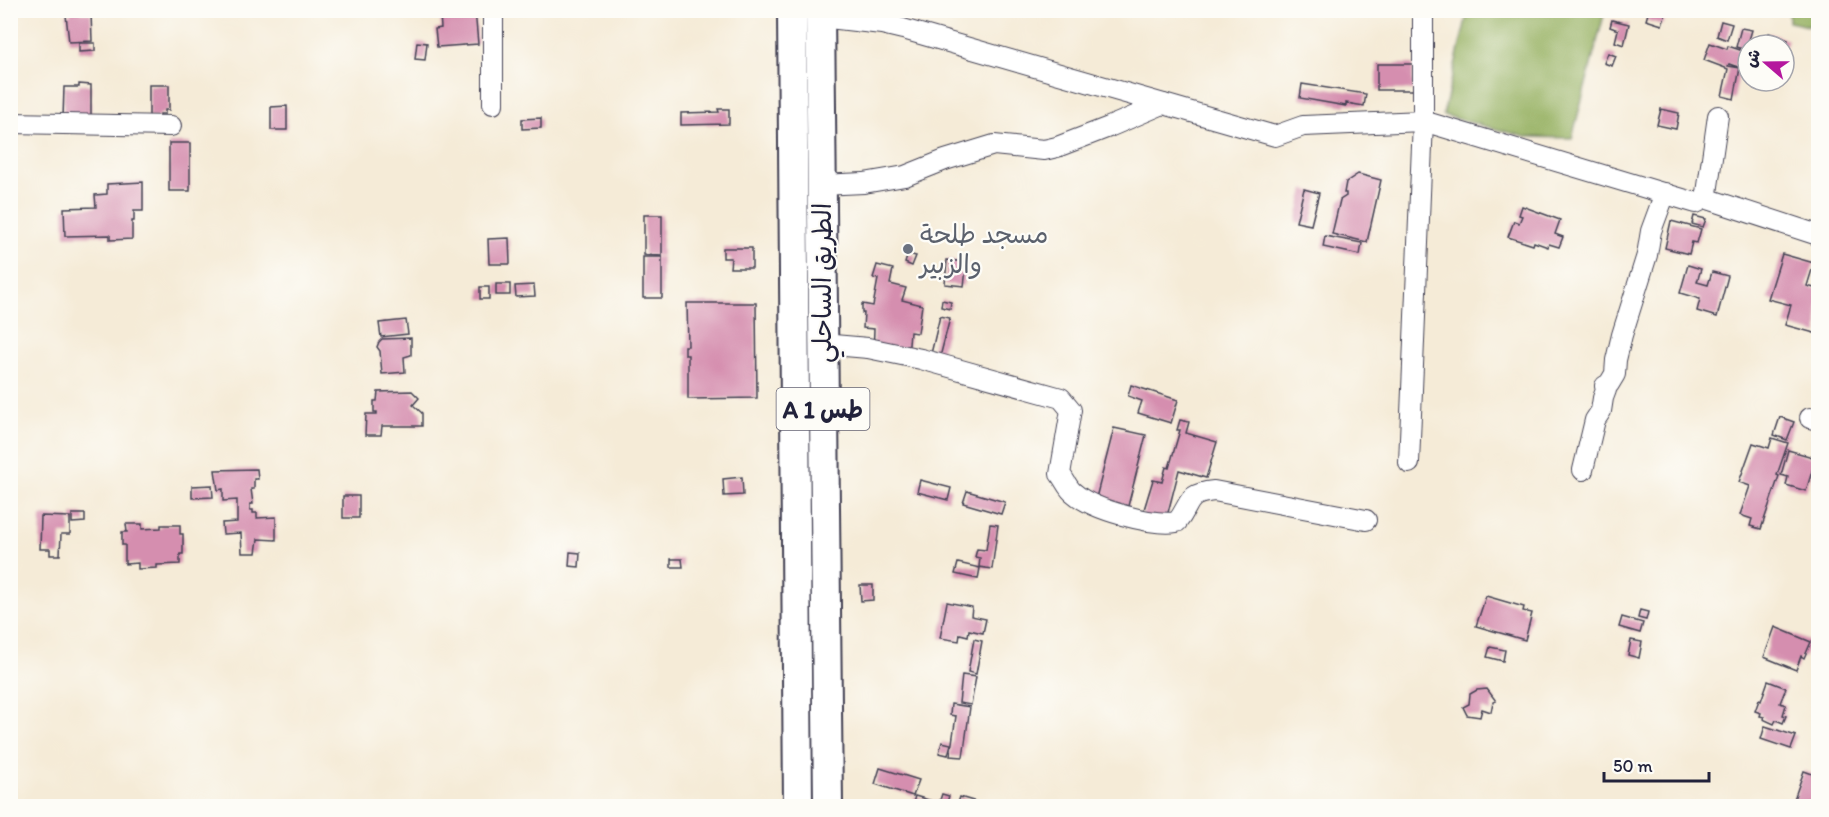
<svg xmlns="http://www.w3.org/2000/svg" width="1829" height="817" viewBox="0 0 1829 817" font-family="Itim,'Playpen Sans Arabic',sans-serif">
  <rect width="100%" height="100%" fill="#fdfcf7"/>
  <filter id="ink" filterUnits="userSpaceOnUse"><feTurbulence type="fractalNoise" baseFrequency=".0167" numOctaves="2"/><feDisplacementMap in="SourceGraphic" scale="12" xChannelSelector="R" yChannelSelector="G"/><feConvolveMatrix kernelMatrix="1 2 1 2 8 2 1 2 1" color-interpolation-filters="sRGB"/></filter>
  <filter id="wash" filterUnits="userSpaceOnUse"><feTurbulence type="fractalNoise" baseFrequency=".008" numOctaves="4" result="noise"/><feDisplacementMap in="SourceGraphic" scale="24" xChannelSelector="R" yChannelSelector="G"/><feGaussianBlur stdDeviation="1.35" result="paint"/><feColorMatrix in="noise" values="0 0 0 0 0 0 0 0 0 0 0 0 0 0 0 0 0 1.4 0 .05"/><feComposite in="paint" operator="in"/></filter>
  <g filter="url(#wash)">
    <rect width="100%" height="100%" fill="#f5ebd7"/>
    <g fill="#96b162" stroke="#5c6a4e" stroke-width="1.5">
      <polygon points="1468,11 1605,11 1572,138 1526,137 1443,115"/>
      <polygon points="1789,11 1818,11 1818,28 1789,22"/>
    </g>
    <g id="blocks">
      <g fill="#d58eaf">
        <polygon points="70,10 81,10 81,13 91,13 92,41 69,42 66,15 71,14"/>
        <polygon points="443,10 475,10 478,44 437,47 435,29 441,28 440,14 443,13"/>
        <polygon points="1649,10 1667,10 1662,25 1646,20"/>
        <polygon points="1612,20 1629,24 1624,45 1615,42 1618,30 1610,27"/>
        <polygon points="1721,21 1732,24 1727,40 1717,36"/>
        <polygon points="1741,28 1752,30 1746,50 1736,47"/>
        <polygon points="1769,33 1788,40 1784,50 1784,45 1758,45 1761,37 1767,39"/>
        <polygon points="417,42 427,43 425,60 415,59"/>
        <polygon points="79,43 95,43 95,51 79,52"/>
        <polygon points="1710,43 1727,49 1728,46 1746,52 1741,68 1729,64 1728,66 1740,68 1734,99 1722,96 1728,69 1704,60"/>
        <polygon points="1608,53 1616,56 1612,66 1604,63"/>
        <rect x="1377" y="64" width="36" height="26"/>
        <polygon points="79,84 91,85 91,118 63,118 64,87 79,87"/>
        <polygon points="1302,84 1366,94 1364,106 1346,103 1346,106 1300,98"/>
        <polygon points="149,85 169,85 169,110 165,110 165,114 160,114 160,118 149,118"/>
        <polygon points="287,106 287,130 271,130 271,107"/>
        <polygon points="718,109 729,109 729,124 681,125 681,113 719,112"/>
        <polygon points="1661,109 1679,113 1676,129 1657,125"/>
        <polygon points="541,118 541,128 522,129 522,119"/>
        <rect x="169" y="143" width="21" height="48"/>
        <polygon points="1358,174 1381,180 1367,242 1332,234 1340,200 1346,196 1346,193 1344,193 1346,182"/>
        <polygon points="143,182 143,211 134,211 134,221 132,221 132,239 110,240 110,235 65,236 64,208 96,207 95,195 107,194 107,184"/>
        <polygon points="1304,189 1319,193 1311,225 1296,222"/>
        <polygon points="1522,206 1560,220 1555,234 1563,237 1559,247 1549,244 1548,247 1534,242 1533,245 1508,237 1514,221 1519,223 1522,216 1519,215"/>
        <polygon points="644,215 662,215 662,256 644,255"/>
        <polygon points="1694,216 1706,219 1703,227 1692,224"/>
        <polygon points="1671,221 1701,229 1697,243 1692,242 1689,254 1665,248"/>
        <polygon points="1325,236 1362,243 1360,255 1323,247"/>
        <polygon points="509,238 510,264 489,264 488,239"/>
        <polygon points="723,248 752,248 752,268 730,268 731,258 723,258"/>
        <polygon points="908,254 916,256 912,266 905,263"/>
        <polygon points="1782,254 1814,263 1807,286 1818,289 1818,334 1785,325 1791,305 1768,299"/>
        <rect x="643" y="257" width="19" height="41"/>
        <polygon points="947,260 967,262 964,286 945,284"/>
        <polygon points="877,265 893,269 890,284 906,288 902,300 922,305 918,333 910,332 908,357 873,353 874,329 863,328 864,313 862,313 862,304 873,306 878,279 873,278"/>
        <polygon points="1688,265 1701,269 1697,282 1708,285 1712,272 1728,276 1717,317 1697,311 1700,299 1680,293"/>
        <rect x="496" y="284" width="14" height="11"/>
        <polygon points="534,285 535,296 516,297 515,286"/>
        <rect x="480" y="287" width="9" height="12"/>
        <polygon points="942,300 951,302 950,309 941,307"/>
        <polygon points="687,303 756,303 757,398 688,399 688,355 685,355 685,346 688,346"/>
        <polygon points="940,316 950,318 939,361 930,358"/>
        <polygon points="406,320 408,334 381,337 379,323"/>
        <polygon points="411,338 411,355 404,357 405,372 382,374 380,351 377,347 379,342 382,339"/>
        <polygon points="1818,370 1818,392 1817,392 1815,380"/>
        <polygon points="1131,385 1178,400 1171,423 1138,413 1142,401 1128,396"/>
        <polygon points="412,391 419,398 413,405 422,413 422,426 382,426 381,435 365,435 366,414 377,414 377,412 374,412 374,401 377,401 378,392"/>
        <polygon points="1780,417 1794,422 1787,440 1774,435"/>
        <polygon points="1180,420 1189,422 1186,433 1217,442 1206,478 1179,470 1164,528 1142,516 1153,480 1162,482 1166,467 1169,468 1180,430 1177,430"/>
        <polygon points="1114,428 1146,435 1128,506 1096,498"/>
        <polygon points="1772,438 1788,443 1777,475 1779,476 1761,529 1750,526 1752,519 1740,515 1750,486 1739,482 1753,443 1769,448"/>
        <polygon points="1788,450 1816,458 1806,491 1786,485 1788,477 1781,475"/>
        <polygon points="257,469 258,479 254,479 254,489 251,489 253,504 250,504 250,510 253,510 253,513 257,513 257,518 276,517 276,540 258,539 256,553 242,553 241,533 223,534 222,523 237,522 237,500 223,501 223,489 218,490 215,470"/>
        <polygon points="742,477 743,495 724,496 723,479"/>
        <polygon points="920,480 951,488 948,500 917,492"/>
        <polygon points="212,485 213,497 192,498 192,486"/>
        <polygon points="967,491 1005,502 1001,514 963,503"/>
        <rect x="343" y="496" width="16" height="22"/>
        <polygon points="72,514 85,514 85,522 72,523"/>
        <polygon points="41,516 70,517 70,534 61,534 60,555 50,555 50,549 40,549"/>
        <polygon points="126,524 142,524 142,529 161,528 161,525 180,525 180,534 183,534 183,554 180,554 180,564 157,565 157,568 138,569 138,563 125,564 125,545 122,545 122,532 127,532"/>
        <polygon points="990,524 998,525 992,569 979,567 980,558 975,557 977,549 986,550"/>
        <polygon points="570,552 580,553 579,567 569,566"/>
        <polygon points="671,559 682,559 683,567 671,567"/>
        <polygon points="958,563 980,568 978,579 955,574"/>
        <polygon points="860,585 873,585 873,600 861,601"/>
        <polygon points="1486,596 1524,607 1523,611 1532,613 1525,640 1476,626"/>
        <polygon points="947,602 972,607 971,616 986,619 983,633 969,630 968,636 960,634 959,641 940,638"/>
        <polygon points="1640,610 1648,612 1646,620 1638,618"/>
        <polygon points="1622,617 1643,623 1640,633 1619,627"/>
        <polygon points="1775,627 1811,642 1804,658 1801,656 1796,670 1764,657"/>
        <polygon points="974,639 982,641 976,674 968,672"/>
        <polygon points="1631,640 1642,642 1639,658 1628,655"/>
        <polygon points="1490,647 1505,650 1503,661 1487,657"/>
        <polygon points="962,675 976,677 971,705 959,703"/>
        <polygon points="1768,681 1786,688 1780,703 1786,705 1783,715 1786,716 1783,723 1776,720 1774,724 1763,719 1764,717 1760,716 1761,713 1755,711 1759,700 1761,701"/>
        <polygon points="1487,689 1496,701 1493,702 1491,712 1482,709 1480,717 1467,715 1463,707 1469,704 1470,694 1477,690"/>
        <polygon points="951,704 970,707 963,757 950,756 956,716 950,715"/>
        <polygon points="1765,726 1796,736 1791,749 1761,739"/>
        <polygon points="942,742 951,744 948,755 939,753"/>
        <polygon points="880,768 919,780 913,796 875,784"/>
        <polygon points="1804,771 1818,776 1818,806 1800,806 1800,805 1793,802"/>
        <polygon points="942,794 949,796 946,806 912,806 915,796 939,803"/>
        <polygon points="960,797 983,804 982,806 957,806"/>
      </g>
    </g>
  </g>
  <g filter="url(#ink)">
    <use href="#blocks" fill-opacity="0" stroke="#424052" stroke-width="1.5"/>
    <g fill="none" stroke-linecap="round" stroke-linejoin="round">
      <g stroke="#424052" stroke-width="22">
        <g id="minor">
          <polyline points="820,17 882,24 903,29 1275,136 1303,126 1423,121 1696,203 1704,199 1707,193 1718,116"/>
          <polyline points="493,104 493,10"/>
          <polyline points="10,123 171,126"/>
          <polyline points="821,185 864,183 905,176 945,160 994,145 1044,150 1057,147 1109,127 1163,104"/>
          <polyline points="1705,198 1818,235"/>
          <path d="M822,344L868,348L921,359L1061,398L1071,410L1060,474C1065,480 1068,489 1074,493C1093,510 1153,526 1177,522C1192,503 1185,494 1214,491L1366,520"/>
          <polyline points="1810,418 1818,420"/>
          <polyline points="1409,463 1423,121 1423,10"/>
          <polyline points="1583,470 1595,420 1601,411 1603,398 1606,390 1605,386 1609,384 1615,374 1616,360 1622,335 1647,255 1651,231 1665,193"/>
        </g>
      </g>
      <g stroke="#424052" stroke-width="32">
        <g id="highway">
          <polyline points="792,10 798,806"/>
          <polyline points="820,10 828,806"/>
        </g>
      </g>
      <use href="#minor" stroke="#fff" stroke-width="20"/>
      <use href="#highway" stroke="#fff" stroke-width="28"/>
    </g>
  </g>
  <circle fill="#6b7280" stroke="#fdfcf7" stroke-width="2" cx="908" cy="249" r="6"/>
  <g text-anchor="middle" dominant-baseline="central" stroke-width="4.5" stroke-linejoin="round" paint-order="stroke">
    <rect fill="#fdfcf7" stroke="#646373" stroke-width="1.5" x="776.5" y="388" width="93" height="42" rx="4.5"/>
    <g font-size="24" font-weight="bold" fill="#22223b">
      <text x="823" y="409">A 1 طس</text>
    </g>
    <g font-size="26" fill="#5b616d" stroke="#fdfcf7" text-anchor="start">
      <text x="920" y="234">مسجد طلحة<tspan x="920" dy="30">والزبير</tspan></text>
    </g>
    <g font-size="26" fill="#22223b" stroke="#fdfcf7">
      <text transform="translate(822 283) rotate(-90)">الطريق الساحلي</text>
    </g>
  </g>
  <rect width="1829" height="817" fill="none" stroke="#fdfcf7" stroke-width="36"/>
  <g transform="translate(1766 63) rotate(290)"><circle r="28" fill="#fdfcf7" stroke="#a5a5ac" stroke-width="1.5"/>
  <path d="M0-4.5L10 22L0 15L-10 22Z" fill="#b5179e"/>
  <text y="-9" font-size="16" font-weight="bold" text-anchor="middle" fill="#22223b">ش</text>
  </g>
  <path d="M1604 772v9h105v-9" fill="none" stroke="#22223b" stroke-width="3"/>
  <text x="1613" y="772" font-size="18" fill="#22223b" stroke="#fdfcf7" stroke-width="4.5" paint-order="stroke">50 m</text>
</svg>
